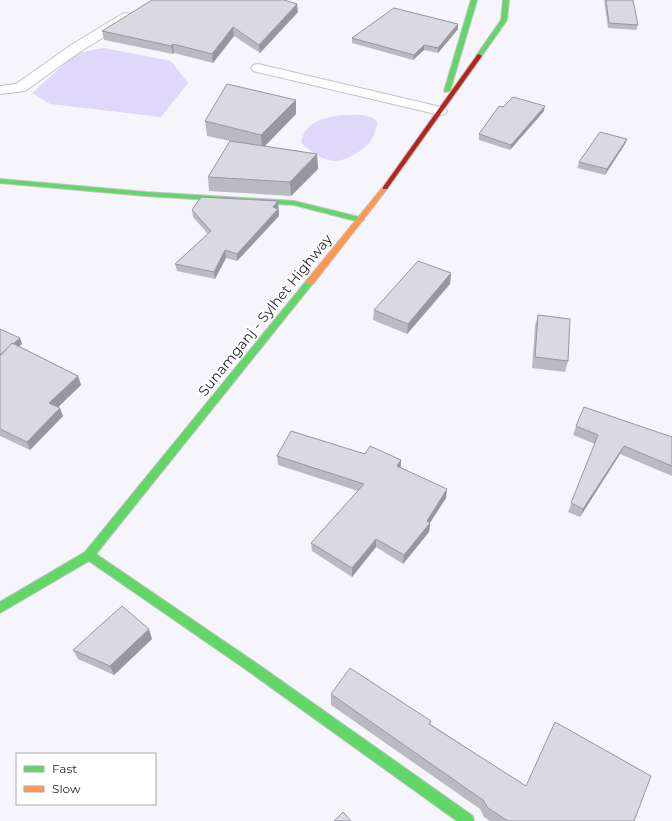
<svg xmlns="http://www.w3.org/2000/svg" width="672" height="821" viewBox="0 0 672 821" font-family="Montserrat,sans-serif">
  <rect width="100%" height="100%" fill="#f6f5fb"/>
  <g fill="#e0d8fa">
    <polygon points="104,48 171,61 188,83 161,117 50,104 32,93 77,53"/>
    <path d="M343,115C354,115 372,113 378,123C375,129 374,138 369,143C362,151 345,162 333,161C323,160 307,150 301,142C305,121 326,117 343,115Z"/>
  </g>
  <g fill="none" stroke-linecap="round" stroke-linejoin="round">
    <g stroke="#c3c2c9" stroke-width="2">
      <g id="street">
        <polygon points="127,13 132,14 133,17 132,20 81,51 25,91 0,94 0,86 16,84 71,45 122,14"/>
        <polygon points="258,64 445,108 447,111 445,114 440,115 253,71 251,68 253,65"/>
      </g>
    </g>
    <g stroke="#c3c2c9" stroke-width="2">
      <g id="fast">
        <polygon points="471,0 477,0 450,91 445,92 444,91"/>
        <polygon points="503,0 509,0 507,20 481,57 477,57 476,56 501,20"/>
        <polygon points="0,179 146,192 294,201 363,218 364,220 360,222 294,205 146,196 0,183"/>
        <polygon points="307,280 313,280 314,282 96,554 259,665 473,816 474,821 457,821 251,673 89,561 0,613 0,602 85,552"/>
      </g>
    </g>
    <g stroke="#c3c2c9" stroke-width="2">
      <polygon id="slow" points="385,186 388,188 387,189 313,284 307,284 306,282 307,280 383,187"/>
    </g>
    <g stroke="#c3c2c9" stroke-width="2">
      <polygon id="jam" points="479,54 482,56 387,189 383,189 383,187 477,55"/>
    </g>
    <use href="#street" fill="#fefefe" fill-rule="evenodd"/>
    <use href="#fast" fill="#63d668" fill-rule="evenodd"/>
    <use href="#slow" fill="#ff974d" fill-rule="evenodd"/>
    <use href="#jam" fill="#b3261e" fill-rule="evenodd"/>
  </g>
  <g fill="#bbbac1">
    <polygon points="604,0 633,0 638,25 636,30 608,28"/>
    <polygon points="298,12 260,53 234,36 213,63 174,53 173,54 104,40 102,31"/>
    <polygon points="458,24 458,29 438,53 424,50 413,60 352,43 352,38"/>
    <polygon points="544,111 510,150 479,140 479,134"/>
    <polygon points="296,114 265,146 317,154 318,169 291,196 209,191 208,177 230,141 207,136 205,121"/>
    <polygon points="627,139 625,144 605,175 577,168 579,162"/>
    <polygon points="278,201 279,216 237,261 226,258 215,279 177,271 175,264 208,234 193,217 192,210"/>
    <polygon points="451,273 450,284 407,334 373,320 374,310"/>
    <polygon points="538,315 568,361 565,372 532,368 535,326"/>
    <polygon points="0,329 20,338 22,344 19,346 78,376 81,385 58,407 63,416 30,450 0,436"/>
    <polygon points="576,426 672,437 672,476 620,454 580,517 568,512 595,444 573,435"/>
    <polygon points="365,454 401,460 401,467 446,498 430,523 429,532 403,564 376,547 352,577 312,551 311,543 358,491 278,465 277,456"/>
    <polygon points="152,639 114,675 78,659 73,650"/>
    <polygon points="331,694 431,721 430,724 526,786 634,821 490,821 484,817 480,809 331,705"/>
  </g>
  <g fill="#99979d">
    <polygon points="297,4 298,12 260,53 259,45"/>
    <polygon points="458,24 458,29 438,53 438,48"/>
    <polygon points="233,27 234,36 213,63 212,54"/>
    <polygon points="173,44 174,53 173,54 171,46"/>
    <polygon points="424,45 424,50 413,60 414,55"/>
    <polygon points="296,100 296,114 262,149 261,135"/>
    <polygon points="545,106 544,111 510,150 511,145"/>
    <polygon points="627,139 625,144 605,175 607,169"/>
    <polygon points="317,154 318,169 291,196 290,182"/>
    <polygon points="278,201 279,216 237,261 237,254 273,207"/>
    <polygon points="225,250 226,258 215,279 214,272"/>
    <polygon points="451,273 450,284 407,334 408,324"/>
    <polygon points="20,338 22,344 0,362 0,355"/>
    <polygon points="78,376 81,385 53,412 49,403"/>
    <polygon points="60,408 63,416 30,450 27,442"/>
    <polygon points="624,446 620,454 580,517 583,509"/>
    <polygon points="401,460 400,469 397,466"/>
    <polygon points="447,489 446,498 429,524 430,523 429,532 403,564 404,555"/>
    <polygon points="376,539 376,547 352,577 352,568"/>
    <polygon points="149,629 152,639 114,675 110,666"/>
  </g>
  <g fill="#dad8e0" stroke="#99979d">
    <polygon points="152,0 284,0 297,4 259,45 233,27 212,54 173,44 171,46 102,31"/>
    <polygon points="606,0 633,0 638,25 609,23"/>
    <polygon points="394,8 458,24 438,48 424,45 414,55 352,38"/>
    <polygon points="227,84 296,100 261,135 205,121"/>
    <polygon points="513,97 545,106 511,145 479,134 499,106 503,107"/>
    <polygon points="600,132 627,139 607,169 579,162"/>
    <polygon points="230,141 317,154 290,182 208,177"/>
    <polygon points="201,197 278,201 273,207 278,209 237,254 225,250 214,272 175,264 211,231 192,210"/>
    <polygon points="418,261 451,273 408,324 374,310"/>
    <polygon points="538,315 570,319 568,361 535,357"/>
    <polygon points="0,329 20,338 13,344 12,343 7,349 0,355"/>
    <polygon points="12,343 78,376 49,403 60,408 27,442 0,429 0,356"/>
    <polygon points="584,407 672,437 672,466 624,446 583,509 571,503 598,435 576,426"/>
    <polygon points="291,431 365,454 370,446 401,460 397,466 447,489 427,521 430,523 404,555 376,539 352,568 311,543 364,484 277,456"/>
    <polygon points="122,606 149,629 110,666 73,650"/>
    <polygon points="350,668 431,721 429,724 526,786 555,722 651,776 634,821 508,821 488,808 483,800 331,694"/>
    <polygon points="343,812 351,821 334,821"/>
  </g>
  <g text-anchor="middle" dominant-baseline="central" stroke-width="4" stroke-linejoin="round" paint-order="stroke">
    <g font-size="14" fill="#2a2731" stroke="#fff">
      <text transform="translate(265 315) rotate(-51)">Sunamganj - Sylhet Highway</text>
    </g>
  </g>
  <rect x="16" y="753" width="140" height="52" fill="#ffffff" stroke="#aaa9ad"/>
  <rect x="24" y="766" width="20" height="6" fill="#63d668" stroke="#aaa9ad"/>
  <text x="52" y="773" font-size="12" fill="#2a2731">Fast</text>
  <rect x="24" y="786" width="20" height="6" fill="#ff974d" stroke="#aaa9ad"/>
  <text x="52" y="793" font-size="12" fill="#2a2731">Slow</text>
</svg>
